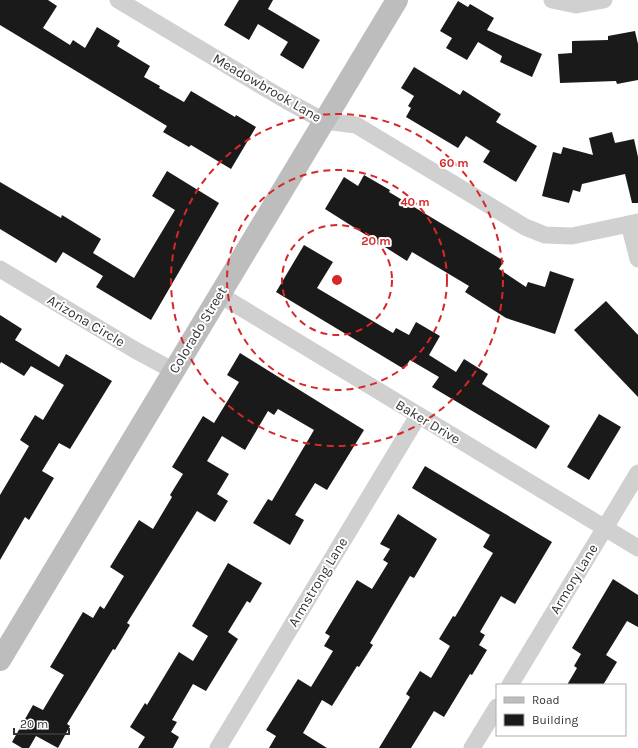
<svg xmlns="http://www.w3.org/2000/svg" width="638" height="748" viewBox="0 0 638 748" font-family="Karla,sans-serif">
  <rect width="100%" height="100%" fill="#fff"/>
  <g fill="#1a1a1a">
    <polygon points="0,0 48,0 57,6 43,28 70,45 73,40 85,48 97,27 120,41 117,46 150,66 144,77 160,86 159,88 184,102 191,91 235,117 236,115 256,127 231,169 191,145 189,147 163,132 167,126 0,25"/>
    <polygon points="239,0 273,0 268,9 320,40 303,69 280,55 288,42 258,24 249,40 224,25"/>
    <polygon points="458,1 468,7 470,4 494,18 487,30 542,54 532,77 500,62 502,56 478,42 467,60 446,48 452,38 440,31"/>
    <polygon points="635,31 638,44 638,80 617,84 616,81 560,83 558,54 572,53 572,41 608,40 608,36"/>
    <polygon points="414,67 460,95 463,90 501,114 496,122 537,146 516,182 483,162 490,151 466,136 458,148 406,117 411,108 408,106 414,96 401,88"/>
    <polygon points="612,132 615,143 634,139 638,157 638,203 632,203 625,174 582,184 580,192 573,190 569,203 542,196 553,152 561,154 563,147 593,155 589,138"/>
    <polygon points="167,171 219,203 151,320 96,287 103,276 63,252 56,263 0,229 0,182 61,218 62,215 101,239 93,253 134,278 175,210 152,196"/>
    <polygon points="364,175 390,190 389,192 504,261 499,269 526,287 528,282 545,287 550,271 574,279 555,334 506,318 465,292 469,286 412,252 407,261 325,209 344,177 358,186"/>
    <polygon points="304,245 333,262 317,288 393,333 396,328 409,335 416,322 440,336 429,355 456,372 464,359 488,374 482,384 550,426 536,449 432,387 439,377 410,360 404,369 276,292"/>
    <polygon points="606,301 638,335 638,397 574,330"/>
    <polygon points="0,315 22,329 15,340 59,367 66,354 112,381 70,449 59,443 42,471 54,478 29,520 25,517 0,560 0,495 29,446 20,440 35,415 43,420 64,385 31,366 24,376 1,362 0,364"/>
    <polygon points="240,353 364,430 327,490 315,483 295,515 304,520 290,545 253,523 268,499 272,501 314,430 278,409 274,415 268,411 245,450 222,436 207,461 229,474 217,494 228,501 215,522 197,511 127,623 130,625 115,650 113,649 67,724 70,726 58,748 36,736 29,748 22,748 12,742 33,705 43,710 64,675 50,667 83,612 93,618 100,606 104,609 124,576 110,567 139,520 153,529 172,497 170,495 183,474 172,467 203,416 214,423 239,382 227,375"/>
    <polygon points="599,414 621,427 589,480 567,467"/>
    <polygon points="425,466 552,542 515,604 501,596 480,632 485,635 479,645 487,650 472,675 470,674 444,717 434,711 411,748 379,748 410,697 406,694 420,671 431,678 450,646 439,639 453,616 455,617 493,553 483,547 490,535 412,488"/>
    <polygon points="398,514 437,539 414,578 410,576 370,643 373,645 359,667 357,666 332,706 322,700 303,733 327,748 269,748 276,736 266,730 298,679 311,687 333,651 324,646 330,636 325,633 357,580 372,589 388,563 383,560 390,549 380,544"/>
    <polygon points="228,563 262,583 250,603 247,601 228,632 238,639 206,691 193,684 172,720 177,722 171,732 179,737 173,748 138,748 145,737 130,727 145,703 147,705 179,652 193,661 208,636 192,626"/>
    <polygon points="613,579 638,595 638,627 627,621 606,655 617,662 603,685 567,685 577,668 574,666 581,654 572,648"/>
  </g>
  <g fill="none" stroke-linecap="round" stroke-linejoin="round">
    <g stroke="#d0d0d0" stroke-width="17">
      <polyline points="118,0 287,101 324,121 356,125 525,227 545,235 572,236 638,222"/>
      <polyline points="552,0 576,5 604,0"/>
      <polyline points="629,224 638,259"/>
      <polyline points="0,269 135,350 174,371"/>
      <polyline points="220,295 638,548"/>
      <polyline points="510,685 638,473"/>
      <polyline points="218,748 418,416"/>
      <polyline points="472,748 497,707"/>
    </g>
    <polyline stroke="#bdbdbd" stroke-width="22" points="0,660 397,0"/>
  </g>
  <g fill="none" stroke="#d62828" stroke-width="2" stroke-dasharray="7 5">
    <circle cx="337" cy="280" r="55"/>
    <circle cx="337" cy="280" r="110"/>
    <circle cx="337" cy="280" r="166"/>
  </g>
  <g text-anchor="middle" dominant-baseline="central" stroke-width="4" stroke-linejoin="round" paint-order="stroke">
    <g font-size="14" fill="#333" stroke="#fff">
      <text transform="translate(267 88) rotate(30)">Meadowbrook Lane</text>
      <text transform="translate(86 321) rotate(31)">Arizona Circle</text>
      <text transform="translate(198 330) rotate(-59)">Colorado Street</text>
      <text transform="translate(428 422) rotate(31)">Baker Drive</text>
      <text transform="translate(574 579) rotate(-59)">Armory Lane</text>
      <text transform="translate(318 582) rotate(-59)">Armstrong Lane</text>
    </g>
  </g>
  <circle cx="337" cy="280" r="6" fill="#d62828" stroke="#fff" stroke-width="2"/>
  <g font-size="12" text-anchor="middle" font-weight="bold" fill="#d62828" stroke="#fff" stroke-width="4" stroke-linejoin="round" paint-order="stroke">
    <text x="454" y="167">60 m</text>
    <text x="415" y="206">40 m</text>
    <text x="376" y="245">20 m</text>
  </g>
  <rect x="496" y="684" width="130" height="52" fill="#ffffff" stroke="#adadad"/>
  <rect x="504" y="697" width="20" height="6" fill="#bdbdbd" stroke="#adadad"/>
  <text x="532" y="704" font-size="12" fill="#333333">Road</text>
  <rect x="504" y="714" width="20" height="12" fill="#1a1a1a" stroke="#adadad"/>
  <text x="532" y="724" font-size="12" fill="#333333">Building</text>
  <path d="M14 728v6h55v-6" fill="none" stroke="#333333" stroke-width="2"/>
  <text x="20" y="728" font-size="12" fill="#333333" stroke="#ffffff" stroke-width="3" paint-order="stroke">20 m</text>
</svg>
